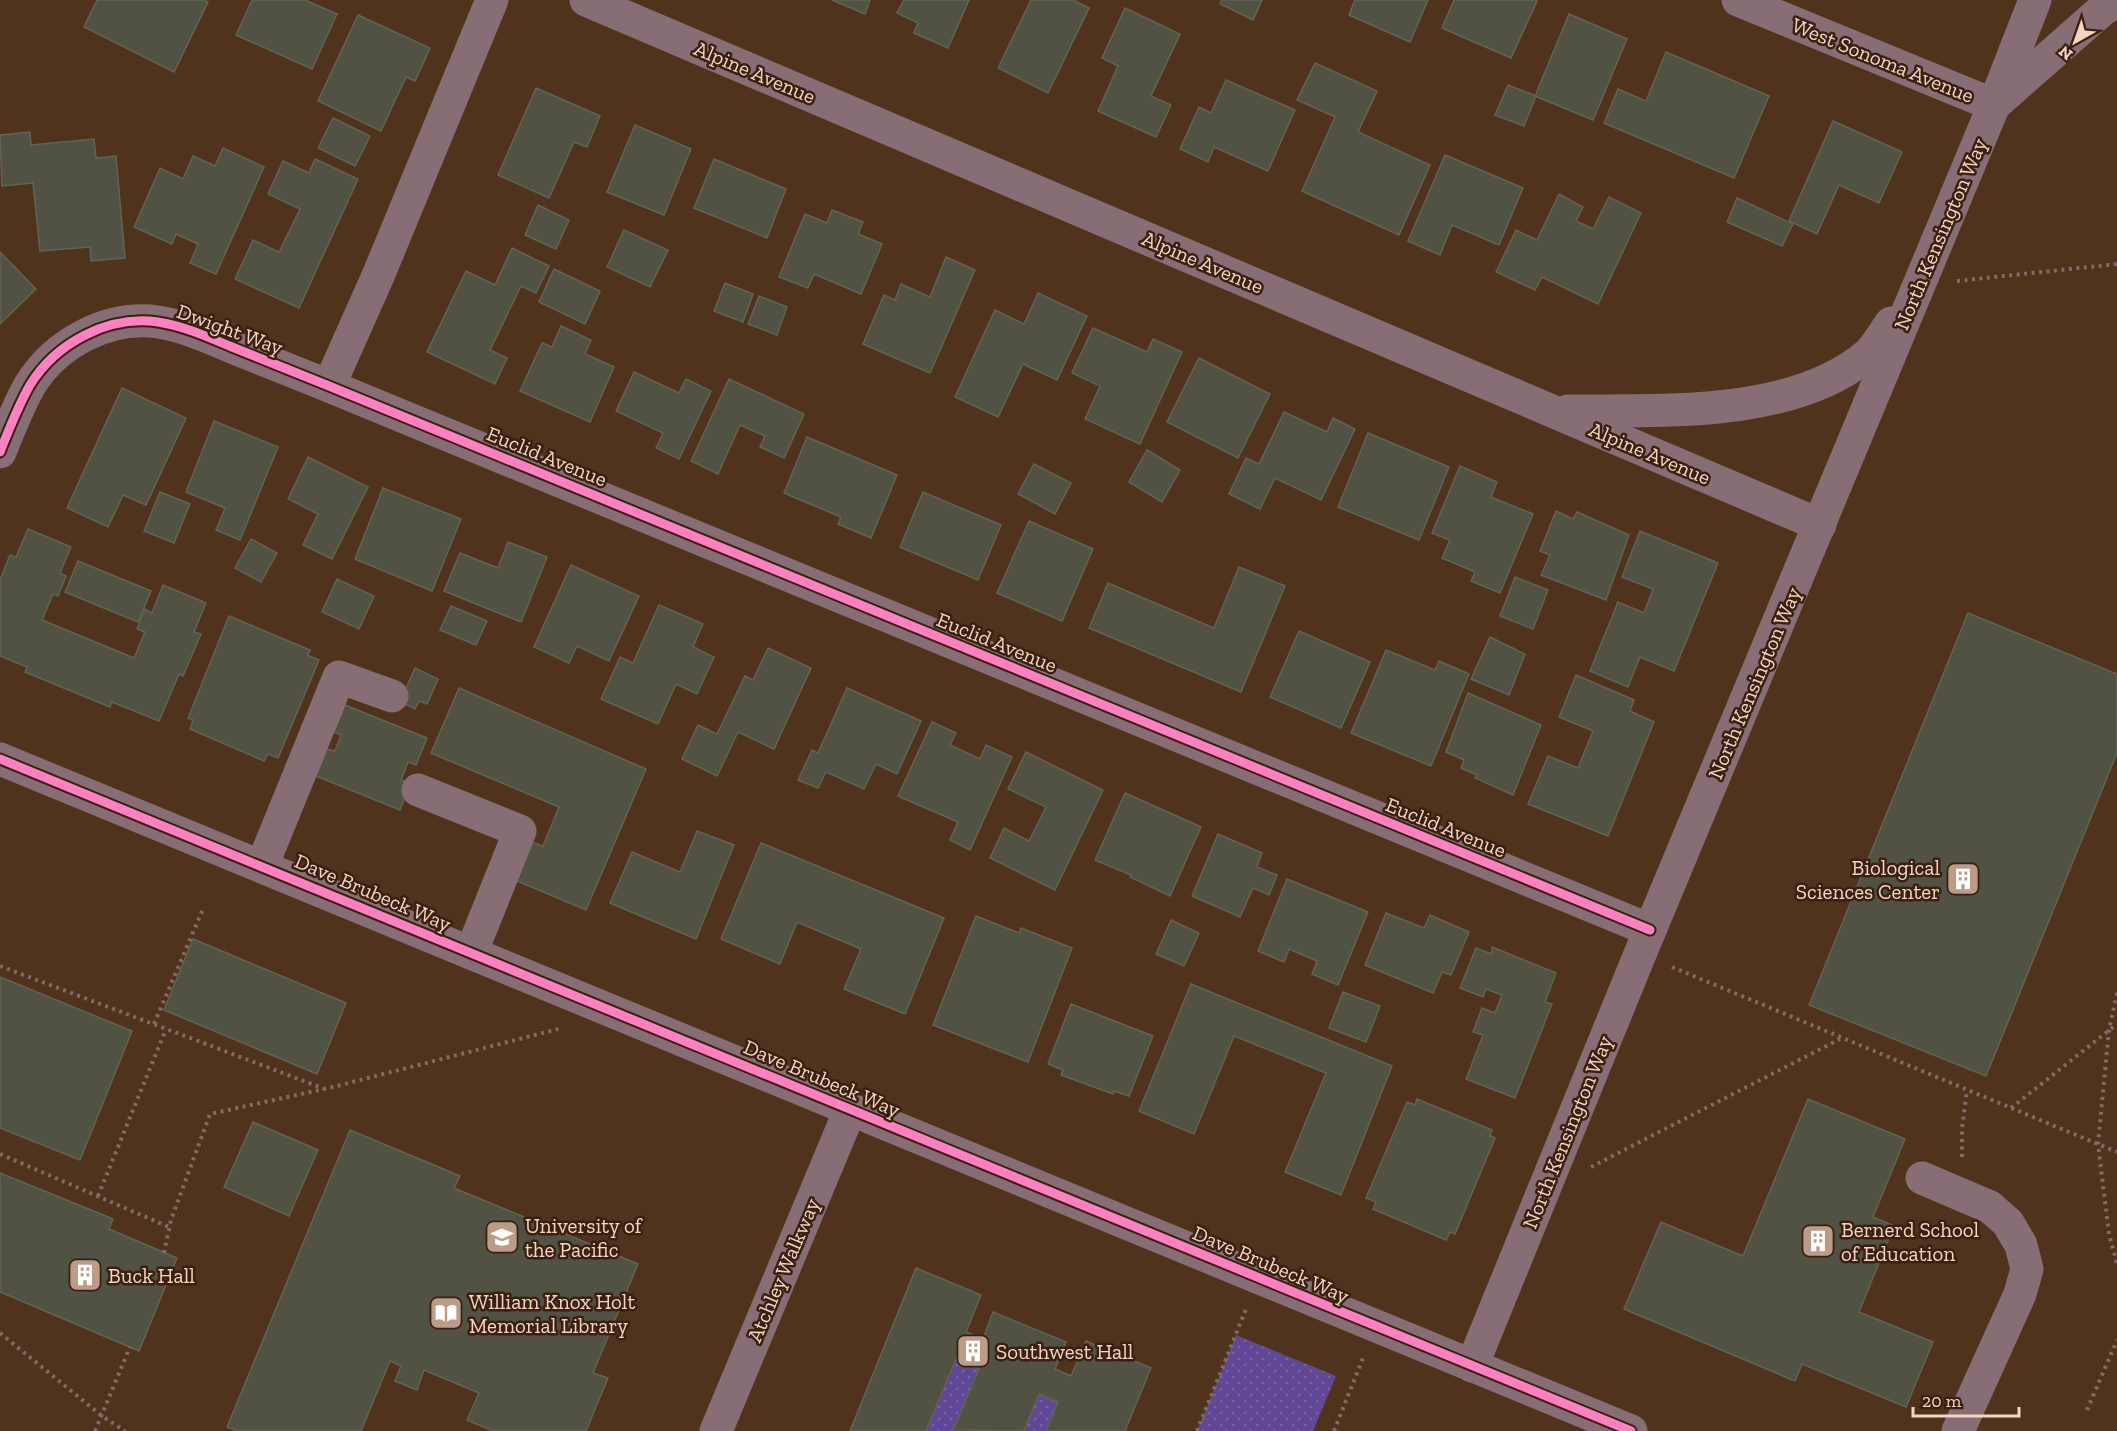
<svg xmlns="http://www.w3.org/2000/svg" width="2117" height="1431" viewBox="0 0 2117 1431" font-family="'Zilla Slab',serif">
  <defs>
    <pattern id="green-dots" width="8" height="8" patternUnits="userSpaceOnUse" patternTransform="scale(1.5)"><rect width="8" height="8" fill="#604897"/><path d="M2 2h.1M6 6h.1" fill="none" stroke="#7762a4" stroke-width="1.8" stroke-linecap="round"/></pattern>
  </defs>
  <rect width="100%" height="100%" fill="#50331d"/>
  <g fill="url(#green-dots)">
    <polygon points="1236,1335 1336,1376 1313,1431 1197,1431"/>
    <polygon points="956,1359 979,1369 953,1430 955,1431 926,1431"/>
    <polygon points="1039,1394 1058,1402 1046,1431 1024,1431"/>
  </g>
  <g fill="#525244" stroke="#626354" stroke-width="1.5">
    <polygon points="97,0 204,0 208,2 174,72 84,27"/>
    <polygon points="252,0 305,0 337,14 312,69 236,35"/>
    <polygon points="832,0 870,0 865,14"/>
    <polygon points="904,0 969,0 948,48 914,33 918,23 897,13"/>
    <polygon points="1031,0 1073,0 1089,8 1048,93 998,68"/>
    <polygon points="1222,0 1262,0 1253,20 1220,4"/>
    <polygon points="1355,0 1428,0 1410,42 1349,15"/>
    <polygon points="1454,0 1535,0 1537,1 1511,58 1442,28"/>
    <polygon points="1125,8 1180,34 1151,96 1171,105 1156,137 1098,111 1118,66 1102,58"/>
    <polygon points="1569,14 1627,39 1593,120 1535,96"/>
    <polygon points="358,15 430,48 415,81 406,77 381,131 318,101"/>
    <polygon points="1666,52 1769,96 1734,178 1604,123 1618,89 1646,101"/>
    <polygon points="1315,63 1377,91 1358,132 1430,165 1399,235 1302,191 1335,117 1297,100"/>
    <polygon points="1226,80 1295,110 1268,171 1214,147 1208,162 1180,149 1199,107 1211,113"/>
    <polygon points="1508,85 1536,96 1524,126 1495,115"/>
    <polygon points="536,88 600,116 587,147 574,142 549,198 498,175"/>
    <polygon points="333,118 370,136 355,166 318,148"/>
    <polygon points="1833,121 1902,152 1879,203 1839,185 1817,234 1789,221"/>
    <polygon points="635,125 691,149 664,215 607,192"/>
    <polygon points="30,132 31,145 94,139 96,158 116,156 125,258 91,261 90,247 40,251 33,183 2,186 0,135"/>
    <polygon points="223,148 264,167 216,274 190,263 198,244 176,234 172,244 134,227 160,168 183,179 193,156 215,166"/>
    <polygon points="1445,155 1523,188 1499,245 1452,225 1440,255 1408,241"/>
    <polygon points="315,159 358,179 299,308 235,279 253,240 279,252 300,209 268,194 283,161 309,173"/>
    <polygon points="714,159 786,189 767,238 694,208"/>
    <polygon points="1559,194 1583,207 1576,221 1593,229 1609,197 1641,213 1598,304 1542,277 1535,290 1496,272 1516,230 1537,240"/>
    <polygon points="1737,198 1793,224 1782,246 1727,222"/>
    <polygon points="538,205 569,220 556,249 525,235"/>
    <polygon points="832,210 863,222 858,234 882,244 861,294 814,274 808,288 779,277 805,214 827,223"/>
    <polygon points="624,230 668,250 650,287 607,267"/>
    <polygon points="512,248 549,266 536,293 521,286 490,350 507,358 495,384 427,352 466,271 495,285"/>
    <polygon points="0,252 36,289 0,324"/>
    <polygon points="946,257 975,270 930,373 863,344 884,295 895,300 901,284 930,297"/>
    <polygon points="554,269 600,291 585,324 539,302"/>
    <polygon points="725,283 753,294 743,322 714,311"/>
    <polygon points="1038,293 1087,316 1057,380 1023,364 998,417 955,397 995,310 1024,324"/>
    <polygon points="759,296 787,307 777,335 748,324"/>
    <polygon points="561,326 591,340 585,354 614,367 590,422 520,391 542,343 552,347"/>
    <polygon points="1093,328 1147,352 1153,339 1182,352 1140,444 1085,419 1100,386 1072,373"/>
    <polygon points="1199,358 1270,394 1238,458 1167,422"/>
    <polygon points="634,372 679,393 686,379 711,391 679,459 656,448 663,433 616,411"/>
    <polygon points="729,379 804,414 784,458 760,447 765,436 740,425 718,474 691,461"/>
    <polygon points="122,388 186,418 146,505 123,495 108,527 67,508"/>
    <polygon points="1284,412 1327,432 1333,418 1355,429 1321,500 1275,478 1260,509 1229,494 1246,458 1259,464"/>
    <polygon points="214,421 278,447 240,540 216,530 225,508 186,492"/>
    <polygon points="1368,433 1449,467 1419,540 1338,507"/>
    <polygon points="807,437 897,475 871,538 838,524 841,517 784,493"/>
    <polygon points="1147,450 1180,470 1162,502 1129,482"/>
    <polygon points="308,457 368,487 332,559 303,545 318,514 288,499"/>
    <polygon points="1034,464 1071,483 1055,514 1018,494"/>
    <polygon points="1460,466 1497,482 1491,497 1533,514 1500,593 1471,581 1475,572 1442,558 1450,540 1432,533"/>
    <polygon points="383,488 461,519 432,591 355,559"/>
    <polygon points="160,492 190,504 174,543 144,531"/>
    <polygon points="923,492 1001,525 978,580 900,547"/>
    <polygon points="1556,511 1573,519 1577,512 1629,535 1606,600 1541,575 1550,555 1540,551"/>
    <polygon points="1029,521 1093,549 1062,621 997,593"/>
    <polygon points="28,529 71,547 60,573 66,576 58,596 53,594 42,620 134,658 145,632 137,629 145,609 152,613 163,585 206,603 194,632 201,634 183,676 179,674 159,721 112,702 110,707 25,672 27,667 0,656 0,580 10,555 16,557"/>
    <polygon points="1640,531 1718,563 1674,671 1640,657 1628,687 1590,671 1618,602 1644,613 1653,589 1622,577"/>
    <polygon points="251,539 277,553 261,582 235,568"/>
    <polygon points="508,542 547,557 521,622 444,591 460,553 498,568"/>
    <polygon points="78,561 151,591 138,622 65,592"/>
    <polygon points="571,565 639,596 609,661 577,646 569,663 534,647"/>
    <polygon points="1239,567 1285,586 1241,692 1089,628 1108,583 1214,628"/>
    <polygon points="1515,577 1548,590 1533,629 1500,616"/>
    <polygon points="337,579 374,596 359,629 322,612"/>
    <polygon points="659,605 703,624 693,647 714,657 697,694 676,684 658,724 601,699 620,657 633,663"/>
    <polygon points="451,606 487,621 476,645 440,630"/>
    <polygon points="1968,613 2117,674 2117,753 1986,1076 1809,1005"/>
    <polygon points="229,616 310,650 307,655 319,660 278,758 268,754 264,761 190,729 193,720 188,718"/>
    <polygon points="1299,631 1370,662 1341,728 1270,697"/>
    <polygon points="1490,637 1525,654 1509,695 1471,679"/>
    <polygon points="768,648 811,668 774,749 738,732 717,776 682,759 698,725 717,734 745,676 753,680"/>
    <polygon points="1386,650 1435,670 1439,661 1469,674 1431,766 1351,733"/>
    <polygon points="415,668 438,679 427,704 419,701 415,709 400,702"/>
    <polygon points="1576,675 1634,700 1630,711 1654,722 1608,836 1528,804 1548,756 1578,768 1593,731 1559,717"/>
    <polygon points="459,688 646,769 586,910 515,880 531,842 543,846 559,807 431,753"/>
    <polygon points="847,688 921,721 897,774 876,764 864,789 826,772 818,788 798,780 812,750 818,753"/>
    <polygon points="1468,693 1541,725 1513,795 1475,778 1477,775 1461,768 1464,760 1446,752"/>
    <polygon points="345,705 427,738 416,765 408,762 401,780 410,784 400,810 316,776 327,749 335,751 341,735 334,732"/>
    <polygon points="932,722 956,733 950,745 980,759 986,745 1012,757 970,850 950,840 958,822 898,796"/>
    <polygon points="1026,752 1103,790 1055,890 990,858 1004,828 1029,841 1046,807 1008,789"/>
    <polygon points="1125,793 1201,827 1170,896 1130,877 1131,875 1095,860"/>
    <polygon points="697,831 734,845 696,939 610,903 632,852 680,872"/>
    <polygon points="1218,834 1262,853 1257,867 1277,875 1269,895 1253,888 1240,917 1192,896"/>
    <polygon points="761,843 944,918 905,1014 844,989 861,949 797,922 780,964 721,939"/>
    <polygon points="1287,879 1368,912 1338,985 1312,974 1317,961 1289,949 1284,962 1258,951"/>
    <polygon points="1386,913 1424,928 1430,915 1469,932 1451,975 1442,972 1433,993 1365,965"/>
    <polygon points="976,916 1019,933 1021,928 1072,948 1028,1062 933,1025"/>
    <polygon points="1171,920 1199,933 1184,966 1156,954"/>
    <polygon points="193,939 346,1003 317,1074 164,1010"/>
    <polygon points="1492,947 1556,973 1545,1002 1552,1004 1515,1098 1466,1079 1483,1035 1473,1032 1482,1008 1495,1013 1502,995 1486,989 1483,997 1460,988 1476,948 1492,954"/>
    <polygon points="0,977 132,1031 80,1160 0,1128"/>
    <polygon points="1191,984 1392,1066 1341,1195 1285,1172 1326,1073 1234,1036 1194,1134 1139,1111"/>
    <polygon points="1343,992 1380,1006 1366,1042 1329,1028"/>
    <polygon points="1071,1004 1153,1036 1129,1096 1114,1091 1113,1094 1061,1075 1063,1070 1048,1064"/>
    <polygon points="1417,1099 1492,1130 1490,1136 1495,1138 1455,1234 1450,1232 1446,1240 1373,1209 1376,1202 1366,1198 1407,1102 1415,1105"/>
    <polygon points="1808,1099 1905,1139 1873,1217 1894,1226 1859,1312 1933,1342 1906,1407 1802,1364 1795,1381 1624,1309 1661,1222 1743,1256"/>
    <polygon points="253,1122 318,1150 289,1216 224,1187"/>
    <polygon points="350,1130 460,1176 454,1188 638,1264 593,1373 608,1378 586,1431 493,1431 467,1420 479,1393 424,1370 417,1390 395,1381 401,1366 390,1361 361,1431 237,1431 227,1427"/>
    <polygon points="0,1173 113,1219 109,1229 177,1258 139,1351 0,1292"/>
    <polygon points="916,1268 981,1295 966,1332 983,1339 993,1312 1066,1342 1055,1369 1071,1376 1086,1341 1151,1368 1125,1431 1046,1431 1058,1402 1039,1394 1024,1431 953,1430 979,1369 956,1359 926,1431 850,1431"/>
  </g>
  <g fill="none" stroke-linecap="round" stroke-linejoin="round">
    <g stroke="#826a67" stroke-width="4" stroke-dasharray="3 4.5" stroke-linecap="butt">
      <polyline points="1957,281 2117,264"/>
      <polyline points="0,966 325,1089"/>
      <polyline points="1672,967 2117,1152"/>
      <polyline points="2117,993 2109,1030 2098,1144 2109,1234 2117,1264"/>
      <polyline points="154,1024 203,909"/>
      <polyline points="2011,1108 2117,1024"/>
      <polyline points="0,1154 169,1227"/>
      <polyline points="1962,1157 1962,1128 1967,1090"/>
      <polyline points="1591,1167 1840,1039"/>
      <polyline points="98,1196 166,1029"/>
      <polyline points="164,1253 171,1220 210,1114 333,1087 562,1028"/>
      <polyline points="0,1333 102,1416 125,1431"/>
      <polyline points="2087,1410 2117,1340"/>
      <polyline points="95,1431 130,1347"/>
      <polyline points="1197,1431 1246,1309"/>
      <polyline points="1334,1431 1363,1358"/>
    </g>
    <g stroke="#866e74" stroke-width="33">
      <polyline points="586,0 1820,525"/>
      <polyline points="1738,0 1994,105 2101,11 2117,0"/>
      <polyline points="329,386 378,276 492,0"/>
      <path d="M1568,411C1660,410 1791,418 1866,356C1876,348 1883,334 1891,323"/>
      <path d="M0,452C9,429 18,406 30,385C56,343 108,315 158,322C184,326 208,337 232,347C264,360 297,373 329,386L1650,930"/>
      <polyline points="0,759 1631,1431"/>
      <polyline points="418,790 520,831 471,953"/>
      <polyline points="262,866 339,677 392,696"/>
      <polyline points="1922,1178 1990,1207 2008,1223 2021,1245 2027,1269 2020,1294 1958,1431"/>
      <polyline points="1472,1366 1640,954 1994,105 2035,0"/>
      <polyline points="716,1431 850,1110"/>
    </g>
    <g stroke="#392011" stroke-width="13">
      <g id="cycleway">
        <path d="M0,452C9,429 18,406 30,385C56,343 108,315 158,322C184,326 208,337 232,347C264,360 297,373 329,386L1650,930"/>
        <polyline points="0,759 1631,1431"/>
      </g>
    </g>
    <use href="#cycleway" stroke="#ff80c0" stroke-width="9"/>
  </g>
  <defs>
    <g id="building-square" transform="scale(1.725)"><rect x="-9" y="-9" width="18" height="18" rx="4" fill="#bb9c88" stroke="#392011"/><path d="M-4-6H4V6H1V3H-1V6H-4ZM-2.5-4.3h1.7v1.8h-1.7ZM.8-4.3h1.7v1.8H.8ZM-2.5-1h1.7V.8h-1.7ZM.8-1h1.7V.8H.8Z" fill="#fff"/></g>
    <g id="university-square" transform="scale(1.725)"><rect x="-9" y="-9" width="18" height="18" rx="4" fill="#bb9c88" stroke="#392011"/><path d="M0-5L7-2L0 1L-7-2ZM-4 1L0 2.5L4 1V4Q0 6-4 4Z" fill="#fff"/></g>
    <g id="library-square" transform="scale(1.725)"><rect x="-9" y="-9" width="18" height="18" rx="4" fill="#bb9c88" stroke="#392011"/><path d="M-6-4Q-3-5.5-.7-3.5V5Q-3 3-6 4ZM6-4Q3-5.5 .7-3.5V5Q3 3 6 4Z" fill="#fff"/></g>
  </defs>
  <g fill-rule="evenodd">
    <use href="#building-square" x="1963" y="879"/>
    <use href="#university-square" x="502" y="1237"/>
    <use href="#building-square" x="1818" y="1241"/>
    <use href="#building-square" x="85" y="1275"/>
    <use href="#library-square" x="446" y="1313"/>
    <use href="#building-square" x="973" y="1351"/>
  </g>
  <g text-anchor="middle" dominant-baseline="central" stroke-width="5" stroke-linejoin="round" paint-order="stroke">
    <g font-size="21" fill="#f5d4c1" stroke="#392011">
      <text transform="translate(1883 60) rotate(22)">West Sonoma Avenue</text>
      <text transform="translate(755 72) rotate(23)">Alpine Avenue</text>
      <text transform="translate(1940 234) rotate(-67)">North Kensington Way</text>
      <text transform="translate(1203 262) rotate(23)">Alpine Avenue</text>
      <text transform="translate(230 329) rotate(20)">Dwight Way</text>
      <text transform="translate(1650 453) rotate(23)">Alpine Avenue</text>
      <text transform="translate(547 456) rotate(22)">Euclid Avenue</text>
      <text transform="translate(997 642) rotate(22)">Euclid Avenue</text>
      <text transform="translate(1754 683) rotate(-67)">North Kensington Way</text>
      <text transform="translate(1446 827) rotate(22)">Euclid Avenue</text>
      <text transform="translate(373 892) rotate(23)">Dave Brubeck Way</text>
      <text transform="translate(822 1078) rotate(23)">Dave Brubeck Way</text>
      <text transform="translate(1567 1132) rotate(-68)">North Kensington Way</text>
      <text transform="translate(1271 1264) rotate(23)">Dave Brubeck Way</text>
      <text transform="translate(783 1270) rotate(-67)">Atchley Walkway</text>
    </g>
    <g font-size="21" fill="#f5d4c1" stroke="#392011" text-anchor="start">
      <text x="1940" y="867" text-anchor="end">Biological<tspan x="1940" dy="24">Sciences Center</tspan></text>
      <text x="525" y="1225">University of<tspan x="525" dy="24">the Pacific</tspan></text>
      <text x="1841" y="1229">Bernerd School<tspan x="1841" dy="24">of Education</tspan></text>
      <text x="108" y="1275">Buck Hall</text>
      <text x="469" y="1301">William Knox Holt<tspan x="469" dy="24">Memorial Library</tspan></text>
      <text x="996" y="1351">Southwest Hall</text>
    </g>
  </g>
  <g transform="translate(2075 42) rotate(220)" stroke="#392011" stroke-width="4.5" paint-order="stroke">
  <path d="M0-4.5L10 22L0 15L-10 22Z" fill="#f5d4c1"/>
  <text y="-9" font-size="16" font-weight="bold" text-anchor="middle" fill="#f5d4c1">N</text>
  </g>
  <path d="M1913 1407v9h106v-9" fill="none" stroke="#f5d4c1" stroke-width="3"/>
  <text x="1922" y="1407" font-size="18" fill="#f5d4c1" stroke="#392011" stroke-width="4.5" paint-order="stroke">20 m</text>
</svg>
